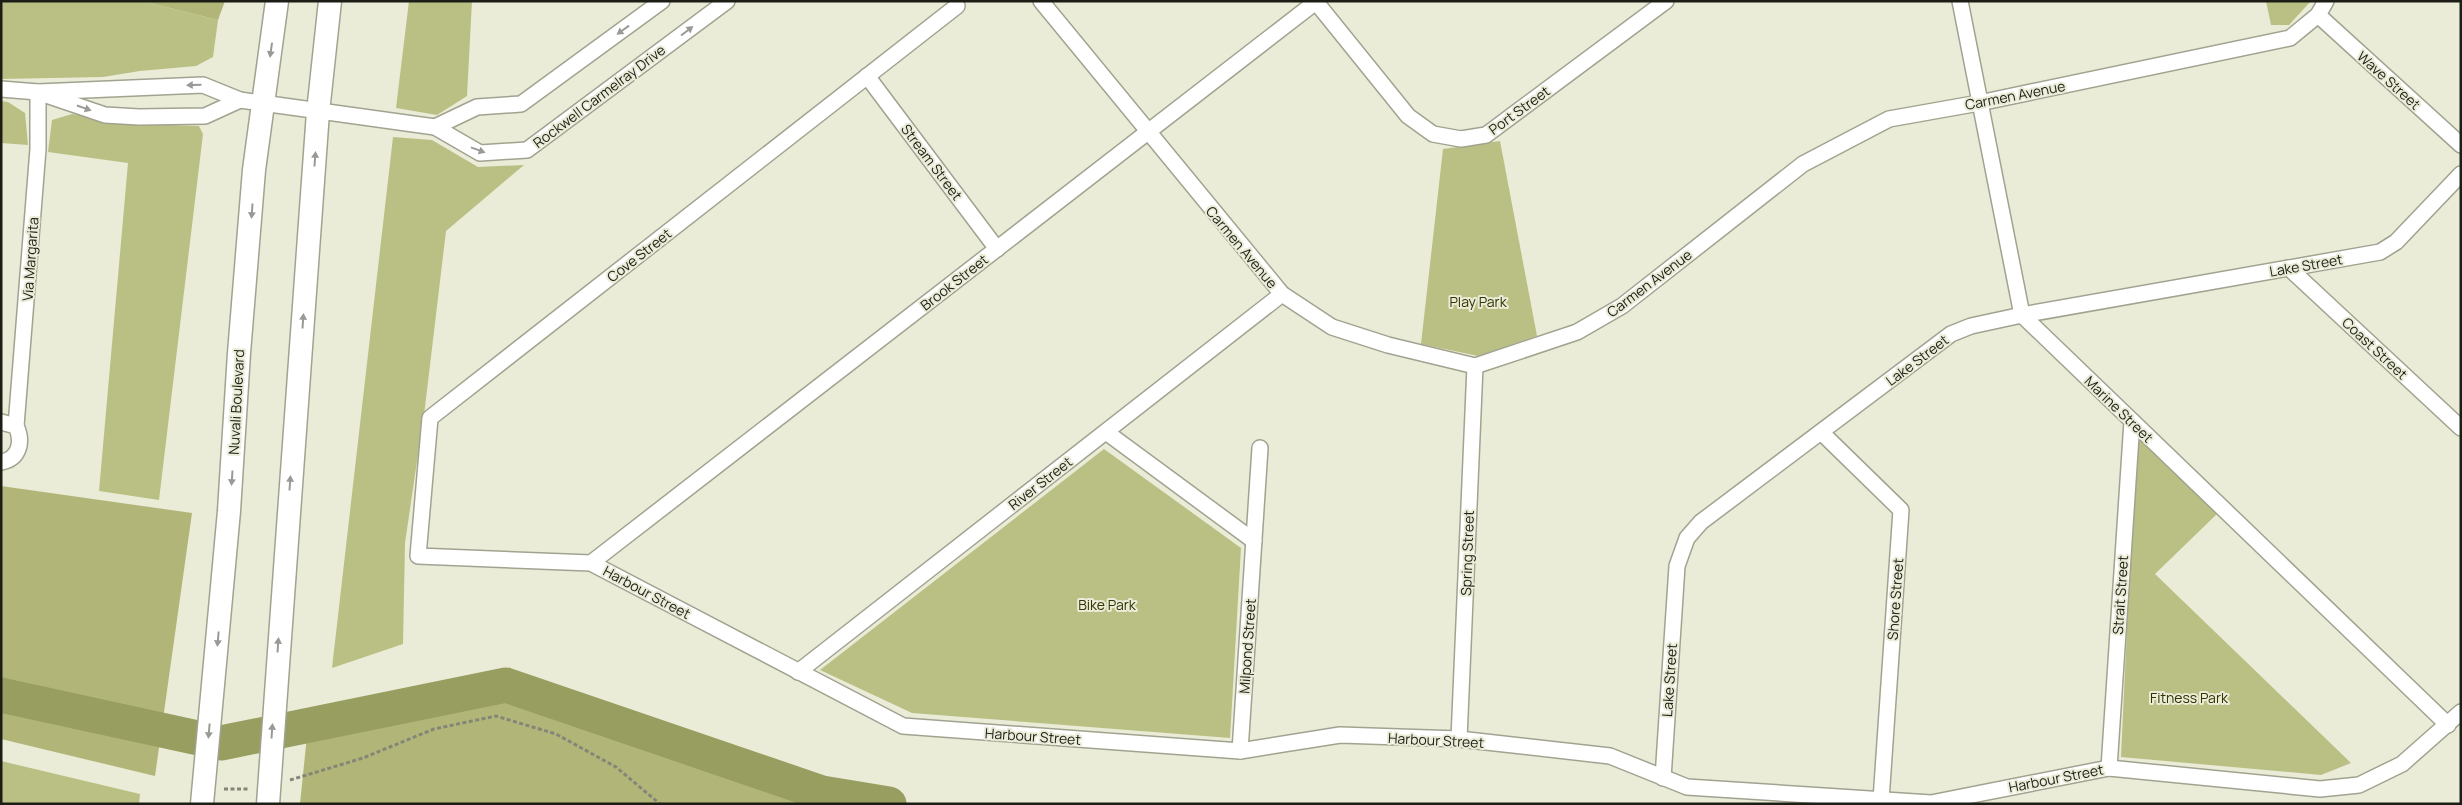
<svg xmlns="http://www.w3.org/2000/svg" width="2462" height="805" viewBox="0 0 2462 805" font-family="Manrope,sans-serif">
  <rect width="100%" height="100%" fill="#eaecd7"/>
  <g fill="#bac084">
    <polygon points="1,1 142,1 218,20 213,57 196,66 140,71 103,77 1,79"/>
    <polygon points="409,1 472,1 467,96 437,115 396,108"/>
    <polygon points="2266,1 2311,1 2289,25 2271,25"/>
    <polygon points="1,101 8,102 25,113 28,145 1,143"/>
    <polygon points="72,114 140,124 199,126 203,134 159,500 99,491 128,163 48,152 52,120"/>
    <polygon points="393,137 432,140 478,167 524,165 446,231 425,407 405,543 403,644 332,668"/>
    <polygon points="1500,141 1537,336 1478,356 1421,344 1443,149"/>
    <polygon points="2136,434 2218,513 2155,574 2351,763 2321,775 2121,757"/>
    <polygon points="1104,449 1241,548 1230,738 912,713 820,670"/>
    <polygon points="1,761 140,794 139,804 1,804"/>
  </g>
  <g fill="#b1b678">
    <polygon points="142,1 225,1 218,20"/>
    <polygon points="1,486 192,513 155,776 1,739"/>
    <polygon points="506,685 822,793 889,804 300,804 308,726"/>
  </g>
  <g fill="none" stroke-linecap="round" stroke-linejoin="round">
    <polyline stroke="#989d60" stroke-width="35" points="1,695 221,743 506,685 822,793 889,804"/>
    <g stroke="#a1a390" stroke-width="18">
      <g id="street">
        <polyline points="1041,1 1282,294 1332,327 1388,345 1475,366 1577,332 1622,306 1803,164 1889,119 1979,103 2290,38 2318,15 2326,1"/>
        <polyline points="1960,1 2022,315 2448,725"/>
        <polyline points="1316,2 1408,116 1433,134 1461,139 1486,135 1666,1"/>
        <polyline points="957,6 430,418 418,556 591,563 903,726 1240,751 1340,735 1459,739 1610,756 1687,787 1931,803 2109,768 2320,789 2359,785 2402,764 2461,712"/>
        <polyline points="2318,15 2461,145"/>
        <polyline points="867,76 997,249"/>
        <polyline points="1,89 38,92 203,85 240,100 435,127 480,153 527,150 727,1"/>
        <polyline points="46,95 105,115 139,117 205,116 240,100"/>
        <polyline points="435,127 477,107 521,104 662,1"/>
        <polyline points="2289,268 2461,428"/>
        <path d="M1,422L16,426C23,441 20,459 1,462"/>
        <polyline points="16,426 38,149 38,92"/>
        <polyline points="1106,432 1254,541"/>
        <polyline points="1821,432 1901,510 1881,800"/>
        <polyline points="591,563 1317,1"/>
        <polyline points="798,672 1282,294"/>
        <polyline points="1459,739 1475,366"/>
        <polyline points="1240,751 1260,448"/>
        <polyline points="2109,768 2132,421"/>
        <polyline points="1663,778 1677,566 1687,538 1701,522 1951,334 1971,326 2022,315 2380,252 2396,242 2461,174"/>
      </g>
    </g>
    <g stroke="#a1a390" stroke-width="25">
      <g id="secondary">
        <polyline points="202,804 229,511 239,353 254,170 277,1"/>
        <polyline points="268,804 318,112 330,1"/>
      </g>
    </g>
    <g stroke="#848677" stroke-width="3" stroke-dasharray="4 2.5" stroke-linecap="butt">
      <polyline points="290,780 363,758 434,729 496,716 556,734 616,767 660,804"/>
      <polyline points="224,789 250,789"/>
    </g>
    <use href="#street" stroke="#fff" stroke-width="15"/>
    <use href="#secondary" stroke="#fff" stroke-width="22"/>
  </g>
  <defs><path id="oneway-solid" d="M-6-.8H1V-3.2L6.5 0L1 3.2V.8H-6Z" transform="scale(1.25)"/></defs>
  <g fill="#999996">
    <use href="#oneway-solid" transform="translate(623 30) rotate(144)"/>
    <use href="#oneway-solid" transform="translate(687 31) rotate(-37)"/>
    <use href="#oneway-solid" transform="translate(271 50) rotate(98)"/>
    <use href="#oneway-solid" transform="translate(194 85) rotate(179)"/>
    <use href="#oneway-solid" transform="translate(84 108) rotate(19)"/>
    <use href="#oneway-solid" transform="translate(478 150) rotate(20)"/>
    <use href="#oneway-solid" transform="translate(315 159) rotate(-86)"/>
    <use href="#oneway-solid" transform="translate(252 211) rotate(94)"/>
    <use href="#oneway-solid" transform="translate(303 321) rotate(-86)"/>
    <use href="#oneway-solid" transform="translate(232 478) rotate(94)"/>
    <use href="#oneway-solid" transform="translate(290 483) rotate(-86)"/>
    <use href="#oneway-solid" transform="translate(218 639) rotate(95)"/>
    <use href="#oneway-solid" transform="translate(278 645) rotate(-86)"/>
    <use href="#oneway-solid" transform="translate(209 731) rotate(95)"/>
    <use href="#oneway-solid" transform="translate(272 731) rotate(-86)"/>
  </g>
  <g text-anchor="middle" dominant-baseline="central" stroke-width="4" stroke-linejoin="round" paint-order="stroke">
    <g font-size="14" fill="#1c1d15" stroke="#eaecd7">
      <text transform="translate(2389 80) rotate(42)">Wave Street</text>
      <text transform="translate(2015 95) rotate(-11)">Carmen Avenue</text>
      <text transform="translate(599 96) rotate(-37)">Rockwell Carmelray Drive</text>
      <text transform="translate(1519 110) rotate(-36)">Port Street</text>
      <text transform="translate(932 162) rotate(53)">Stream Street</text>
      <text transform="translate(1242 247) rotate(50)">Carmen Avenue</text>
      <text transform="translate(639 255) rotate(-38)">Cove Street</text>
      <text transform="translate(30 259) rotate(-86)">Via Margarita</text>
      <text transform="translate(2306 265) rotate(-10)">Lake Street</text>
      <text transform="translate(954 282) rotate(-38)">Brook Street</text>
      <text transform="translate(1649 283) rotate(-37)">Carmen Avenue</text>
      <text transform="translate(2375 348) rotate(43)">Coast Street</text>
      <text transform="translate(1917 360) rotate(-37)">Lake Street</text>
      <text transform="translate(236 402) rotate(-87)">Nuvali Boulevard</text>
      <text transform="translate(2119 409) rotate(44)">Marine Street</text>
      <text transform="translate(1040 483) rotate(-38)">River Street</text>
      <text transform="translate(1467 553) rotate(-88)">Spring Street</text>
      <text transform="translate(647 592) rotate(28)">Harbour Street</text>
      <text transform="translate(2120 595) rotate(-86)">Strait Street</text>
      <text transform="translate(1895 599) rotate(-86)">Shore Street</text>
      <text transform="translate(1247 646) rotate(-86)">Milpond Street</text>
      <text transform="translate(1669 680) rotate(-86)">Lake Street</text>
      <text transform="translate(1033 736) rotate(4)">Harbour Street</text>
      <text transform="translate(1436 740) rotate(3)">Harbour Street</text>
      <text transform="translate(2056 778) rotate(-11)">Harbour Street</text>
    </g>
    <g font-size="14" fill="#313301" stroke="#eaecd7">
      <text x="1478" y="301">Play Park</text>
      <text x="1107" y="604">Bike Park</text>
      <text x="2189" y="697">Fitness Park</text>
    </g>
  </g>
  <rect width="2462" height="805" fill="none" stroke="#1c1d15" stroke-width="5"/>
</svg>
